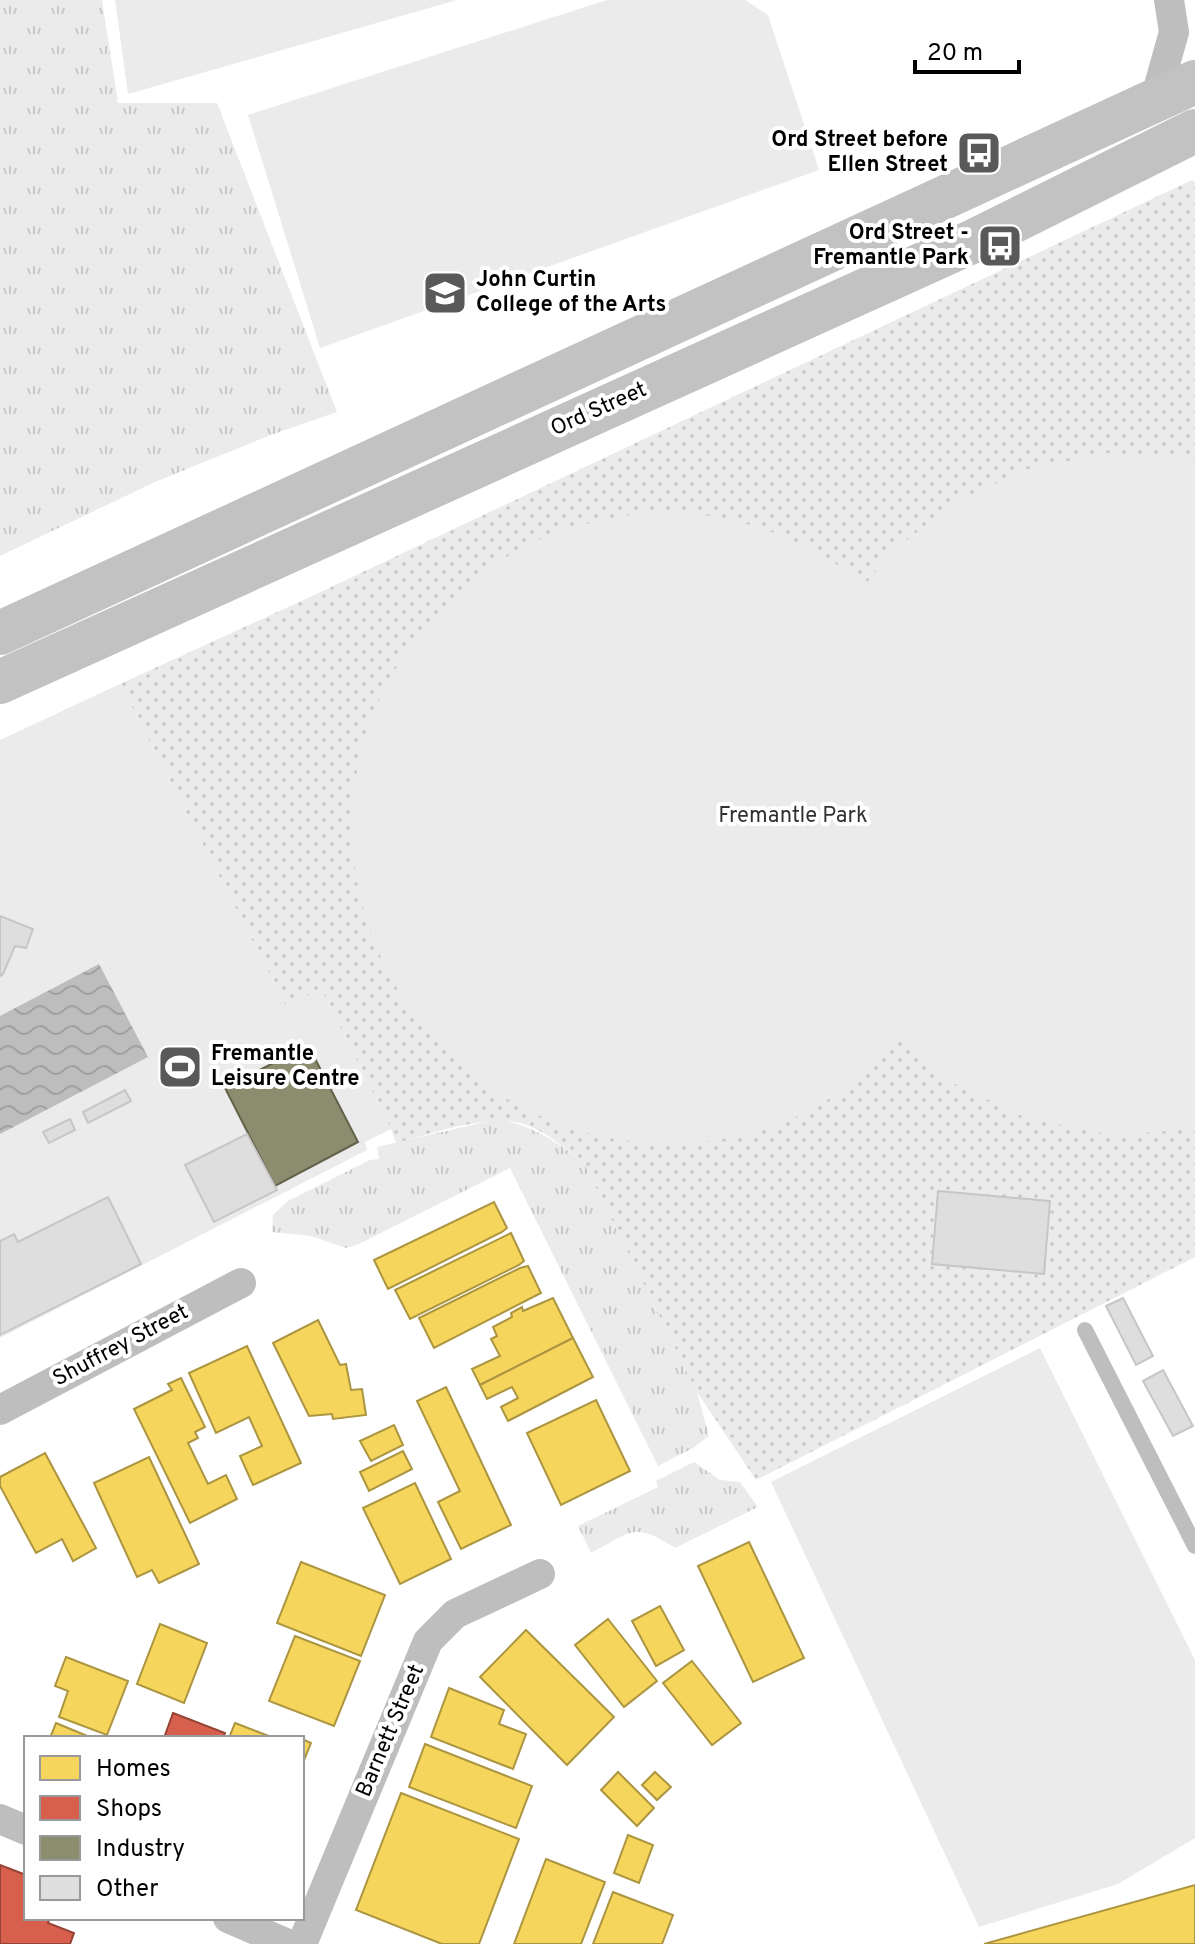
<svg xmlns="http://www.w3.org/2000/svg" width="1195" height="1944" viewBox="0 0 1195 1944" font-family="Overpass,sans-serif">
  <defs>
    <pattern id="grass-tufts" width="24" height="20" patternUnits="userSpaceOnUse" patternTransform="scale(2)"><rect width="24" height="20" fill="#ebebeb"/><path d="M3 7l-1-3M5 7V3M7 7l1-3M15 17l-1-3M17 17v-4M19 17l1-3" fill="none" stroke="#c8c8c8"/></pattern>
    <pattern id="park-dots" width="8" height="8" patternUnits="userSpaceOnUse" patternTransform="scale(2)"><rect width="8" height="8" fill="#ebebeb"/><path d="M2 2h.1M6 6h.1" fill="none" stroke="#c8c8c8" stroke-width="1.8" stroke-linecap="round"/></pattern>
    <pattern id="water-waves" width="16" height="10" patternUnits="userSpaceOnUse" patternTransform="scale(2)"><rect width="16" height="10" fill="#bdbdbd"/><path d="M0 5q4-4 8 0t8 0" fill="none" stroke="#a1a1a1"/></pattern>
  </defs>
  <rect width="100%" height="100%" fill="#fff"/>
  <g fill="url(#grass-tufts)">
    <polygon points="0,0 102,0 118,103 217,103 337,412 268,436 155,482 0,556"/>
    <path d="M498,1119C535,1127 555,1140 584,1163L697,1392L709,1436L693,1448L658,1466L510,1168L359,1244L346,1248L311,1236L272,1232L273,1215L288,1201L370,1160L379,1159L377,1147Z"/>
    <path d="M694,1462L720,1480L740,1482L758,1507L675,1548C634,1521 631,1532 591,1553L578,1526L658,1487L656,1481Z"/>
  </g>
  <path fill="url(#park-dots)" d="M1192,180L1195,182V1257L756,1480L697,1392L584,1163C566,1149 548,1133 526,1125C489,1112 433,1134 396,1143L391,1129L321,989L286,1006L120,684L310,597Z"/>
  <g fill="#ebebeb">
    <polygon points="115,0 457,0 128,94"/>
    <polygon points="607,0 745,0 768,15 819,170 320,348 248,115"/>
    <path d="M1109,453L1195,459V1129L1112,1135L1026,1118L947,1080L900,1041C869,1069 839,1097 800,1115C754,1137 700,1146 649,1143C388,1125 255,813 434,618C476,572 533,532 596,522C612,519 630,514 647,513C726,508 804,536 865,585L887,556L953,503L1028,469Z"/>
    <polygon points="120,684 286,1006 321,989 391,1129 365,1142 367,1150 0,1338 0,740"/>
    <polygon points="1040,1348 1195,1660 1195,1838 1118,1884 979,1927 771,1482"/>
  </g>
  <polygon fill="url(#water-waves)" points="99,964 148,1057 0,1134 0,1016"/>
  <g fill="#f6d55c" stroke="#ac9540" stroke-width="2">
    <polygon points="494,1202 507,1228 502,1232 388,1289 374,1260"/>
    <polygon points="511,1233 524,1261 519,1265 410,1319 395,1290"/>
    <polygon points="528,1266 541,1293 434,1348 419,1318 520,1268"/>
    <polygon points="553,1298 573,1338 480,1385 472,1369 500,1356 491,1339 497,1336 493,1327 512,1317 511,1313 522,1307 523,1311"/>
    <polygon points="318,1320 340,1365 346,1364 351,1390 362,1389 366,1415 333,1419 332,1414 309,1416 273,1343"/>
    <polygon points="573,1338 593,1377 508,1421 501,1407 518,1398 512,1387 487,1399 480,1385"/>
    <polygon points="247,1346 301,1463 253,1485 240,1456 262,1446 249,1417 216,1433 189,1373"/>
    <polygon points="181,1378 205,1427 195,1432 198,1438 188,1443 208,1484 226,1475 237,1499 190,1523 134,1409 172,1390 168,1384"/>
    <polygon points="446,1387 511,1525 461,1549 438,1502 460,1491 417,1401"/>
    <polygon points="596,1400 630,1471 561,1505 527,1433"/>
    <polygon points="394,1425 403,1445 371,1461 360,1441"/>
    <polygon points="403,1451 412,1469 369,1491 360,1472"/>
    <polygon points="45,1453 96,1548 73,1561 62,1539 36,1553 0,1486 0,1477"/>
    <polygon points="149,1457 199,1564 159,1583 152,1570 137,1577 94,1483"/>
    <polygon points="415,1483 451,1559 400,1584 363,1508"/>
    <polygon points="749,1542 804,1658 753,1682 698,1566"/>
    <polygon points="301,1562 385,1595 361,1656 277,1623"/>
    <polygon points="660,1606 684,1650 656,1666 632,1621"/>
    <polygon points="608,1619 657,1681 624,1707 575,1645"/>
    <polygon points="160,1624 207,1643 184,1703 137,1684"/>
    <polygon points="526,1630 614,1717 567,1765 480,1677"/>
    <polygon points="295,1636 360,1661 334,1726 269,1701"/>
    <polygon points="66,1657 128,1681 107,1735 59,1717 68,1691 55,1686"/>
    <polygon points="692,1661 741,1723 712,1745 663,1683"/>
    <polygon points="449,1688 504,1710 499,1724 526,1734 513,1769 431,1737"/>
    <polygon points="56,1723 92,1738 50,1738"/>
    <polygon points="235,1723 274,1738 229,1738"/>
    <polygon points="302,1739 311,1743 302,1765"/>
    <polygon points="425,1744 532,1786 516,1828 409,1787"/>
    <polygon points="618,1772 654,1808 637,1826 601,1790"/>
    <polygon points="655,1772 671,1787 657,1800 642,1785"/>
    <polygon points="401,1793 519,1839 479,1944 442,1944 356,1910"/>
    <polygon points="628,1835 653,1845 639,1883 614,1873"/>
    <polygon points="546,1859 605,1882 581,1944 514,1944"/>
    <polygon points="1195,1885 1195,1944 984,1944"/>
    <polygon points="613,1892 673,1915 662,1944 593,1944"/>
  </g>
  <g fill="#d6604d" stroke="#964336" stroke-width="2">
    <polygon points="173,1713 225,1733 223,1738 164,1738"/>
    <polygon points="0,1865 26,1875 26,1918 50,1918 48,1923 74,1933 70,1944 0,1944"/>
  </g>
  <polygon fill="#8c8c6e" stroke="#62624d" stroke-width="2" points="308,1045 358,1142 275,1186 225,1088"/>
  <g fill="#dedede" stroke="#c6c6c6" stroke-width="2">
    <polygon points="0,916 33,929 26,948 15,946 3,974 0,976"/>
    <polygon points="125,1090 131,1101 88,1123 83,1112"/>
    <polygon points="70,1119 75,1130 49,1143 43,1132"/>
    <polygon points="247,1134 277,1190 214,1222 185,1165"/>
    <polygon points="938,1191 1050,1201 1044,1274 932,1264"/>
    <polygon points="108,1197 141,1264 0,1335 0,1241 14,1234 18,1242"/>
    <polygon points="1123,1298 1153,1356 1136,1365 1106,1306"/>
    <polygon points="1163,1370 1193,1426 1173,1436 1143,1381"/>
  </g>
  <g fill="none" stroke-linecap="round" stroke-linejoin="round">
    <polyline stroke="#bebebe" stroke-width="16" points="1085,1330 1195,1546"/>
    <g stroke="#bebebe" stroke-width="30">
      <polyline points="1155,100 1174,32 1169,0"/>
      <polyline points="0,1410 241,1283"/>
      <polyline points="0,1819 26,1830"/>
      <polyline points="228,1918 288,1944"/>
      <polyline points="302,1944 428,1641 455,1614 540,1574"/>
    </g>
    <g stroke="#c2c2c2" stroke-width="44">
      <polyline points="0,633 1195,82"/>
      <polyline points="0,682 976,240 1195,131"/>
    </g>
  </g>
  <defs>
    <g id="bus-square" transform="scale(2.3)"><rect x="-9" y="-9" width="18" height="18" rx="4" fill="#595959" stroke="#fff"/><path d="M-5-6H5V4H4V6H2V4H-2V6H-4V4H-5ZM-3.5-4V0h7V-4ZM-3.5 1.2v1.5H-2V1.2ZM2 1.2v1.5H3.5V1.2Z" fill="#fff"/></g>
    <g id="school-square" transform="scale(2.3)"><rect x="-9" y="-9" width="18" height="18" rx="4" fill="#595959" stroke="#fff"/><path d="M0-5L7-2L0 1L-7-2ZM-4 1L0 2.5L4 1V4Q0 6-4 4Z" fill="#fff"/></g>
    <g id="stadium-square" transform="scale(2.3)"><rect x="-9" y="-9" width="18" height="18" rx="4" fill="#595959" stroke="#fff"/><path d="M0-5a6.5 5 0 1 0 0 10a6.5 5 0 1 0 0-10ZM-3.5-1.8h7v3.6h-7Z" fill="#fff"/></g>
  </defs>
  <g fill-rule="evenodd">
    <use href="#bus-square" x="979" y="153"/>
    <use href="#bus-square" x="1000" y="246"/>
    <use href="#school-square" x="445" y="293"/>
    <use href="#stadium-square" x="180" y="1067"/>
  </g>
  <g text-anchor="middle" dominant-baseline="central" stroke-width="8" stroke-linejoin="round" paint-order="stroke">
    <g font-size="22" font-weight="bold" fill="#000" stroke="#fff" text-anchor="end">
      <text x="948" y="140">Ord Street before<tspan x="948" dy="25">Ellen Street</tspan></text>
      <text x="969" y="233">Ord Street -<tspan x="969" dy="25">Fremantle Park</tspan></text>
      <text x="476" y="280" text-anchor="start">John Curtin<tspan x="476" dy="25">College of the Arts</tspan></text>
      <text x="211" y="1054" text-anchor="start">Fremantle<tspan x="211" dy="25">Leisure Centre</tspan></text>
    </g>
    <g font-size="22" fill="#000" stroke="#fff">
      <text transform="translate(599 410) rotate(-24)">Ord Street</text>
      <text transform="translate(121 1346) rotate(-28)">Shuffrey Street</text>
      <text transform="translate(391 1731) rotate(-67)">Barnett Street</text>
    </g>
    <g font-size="22" fill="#313131" stroke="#fff">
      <text x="793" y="816">Fremantle Park</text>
    </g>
  </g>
  <rect x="24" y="1736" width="280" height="184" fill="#ffffff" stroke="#999999" stroke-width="2"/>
  <rect x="40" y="1756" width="40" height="24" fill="#f6d55c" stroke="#999999" stroke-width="2"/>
  <text x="96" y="1776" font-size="24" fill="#000000">Homes</text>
  <rect x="40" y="1796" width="40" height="24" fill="#d6604d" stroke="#999999" stroke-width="2"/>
  <text x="96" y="1816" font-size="24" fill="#000000">Shops</text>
  <rect x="40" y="1836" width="40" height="24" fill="#8c8c6e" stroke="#999999" stroke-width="2"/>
  <text x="96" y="1856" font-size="24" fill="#000000">Industry</text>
  <rect x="40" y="1876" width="40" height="24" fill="#dedede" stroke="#999999" stroke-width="2"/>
  <text x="96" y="1896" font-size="24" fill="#000000">Other</text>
  <path d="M915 60v12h104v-12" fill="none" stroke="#000000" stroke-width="4"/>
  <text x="927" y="60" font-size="24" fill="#000000" stroke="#ffffff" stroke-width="6" paint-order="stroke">20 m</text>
</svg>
